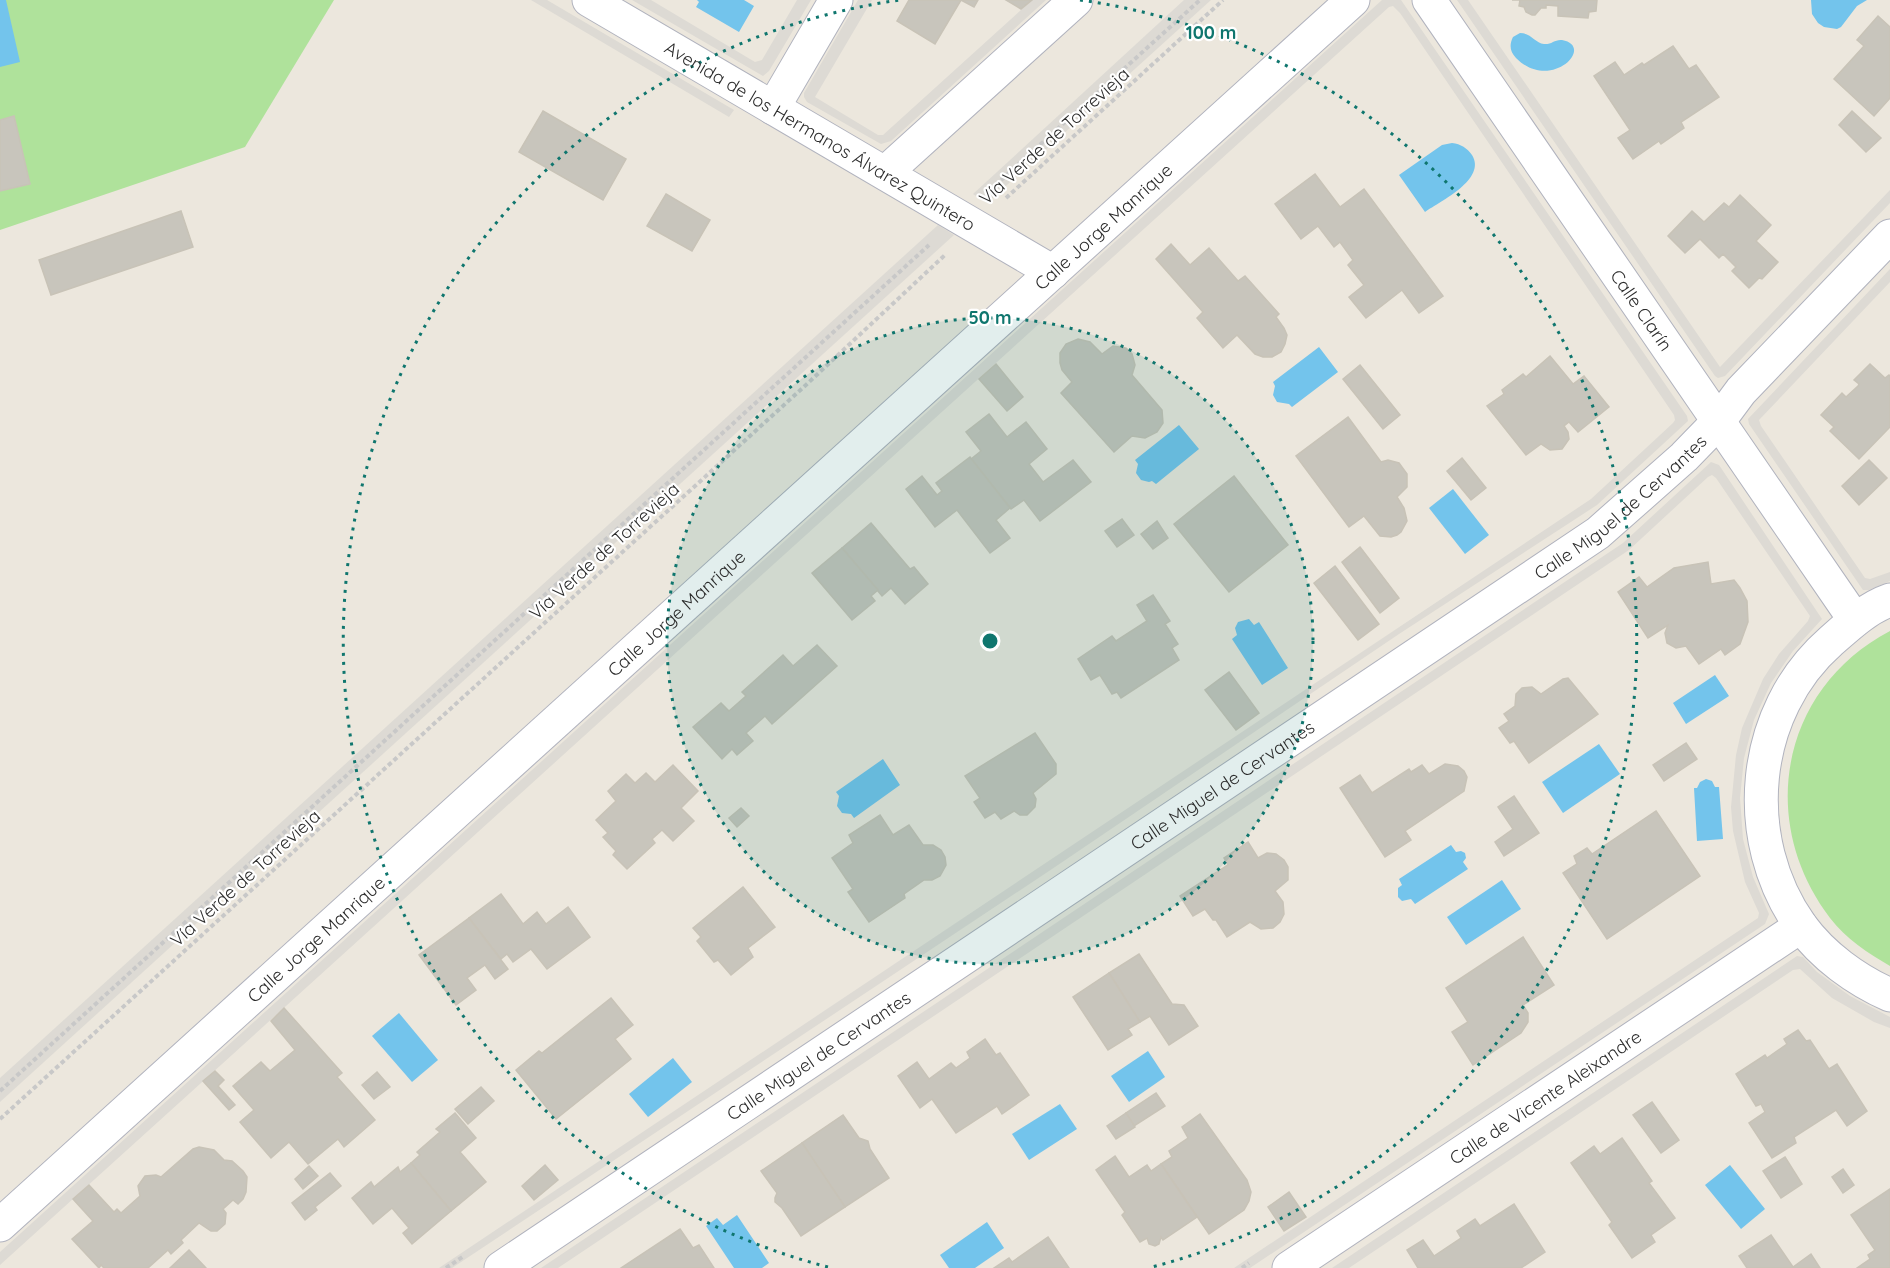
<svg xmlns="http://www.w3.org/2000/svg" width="1890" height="1268" viewBox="0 0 1890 1268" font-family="Quicksand,sans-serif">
  <rect width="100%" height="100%" fill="#ece7dd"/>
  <g fill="#afe29b">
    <polygon points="0,0 334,0 245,147 0,230"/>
    <path d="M1890,631V966C1868,953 1846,939 1830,918C1756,821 1781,688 1890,631Z"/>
  </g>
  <g fill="#dddad4">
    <polygon points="531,0 547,0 734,110 729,117"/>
    <polygon points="632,0 651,0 755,62 762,60 797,0 811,0 769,71 763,76"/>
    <polygon points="858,0 872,0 815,97 878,135 883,135 1032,0 1046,0 891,141 881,144 807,102 804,97 804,93"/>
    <polygon points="1184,0 1211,0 987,203 973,194"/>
    <polygon points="1382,0 1401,0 1687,416 1688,421 1597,505 1399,634 1052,869 452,1268 439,1268 1591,499 1673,423 1675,420 1674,415 1400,13 1393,6 1389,7 0,1265 0,1252"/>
    <polygon points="1457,0 1468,0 1720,367 1890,190 1890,203 1725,376 1718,378 1715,376"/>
    <polygon points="938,225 954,235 0,1102 0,1078"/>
    <polygon points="1890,269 1890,282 1759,420 1761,426 1865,578 1870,579 1890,572 1890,581 1869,590 1863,590 1749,424 1748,419"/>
    <polygon points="1711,462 1719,465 1822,619 1793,651 1771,683 1754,720 1744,758 1740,798 1743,839 1753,877 1769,914 1765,924 1250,1268 1234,1268 1758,918 1759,913 1745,882 1733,831 1731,807 1736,755 1742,728 1763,679 1779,654 1808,621 1810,616 1716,478 1712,475 1708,477 1629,550 558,1268 541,1268 1623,543"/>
    <polygon points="1797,956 1803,957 1817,972 1850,996 1890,1017 1890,1028 1874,1022 1832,998 1800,969 1793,970 1349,1268 1332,1268"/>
  </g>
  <g fill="#73c4ec">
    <polygon points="0,0 6,0 20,62 0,67"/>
    <polygon points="697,0 744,0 754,6 739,32 696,7 699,2"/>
    <polygon points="1811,0 1867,0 1857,6 1841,27 1837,29 1824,27 1818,23 1812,14"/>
    <path d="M1520,33C1531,33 1535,43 1544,44C1551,45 1555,39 1562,40C1596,46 1551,93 1516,58C1510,52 1509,45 1513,37Z"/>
    <path d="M1452,143C1461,144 1467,148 1472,155C1487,179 1441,201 1425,212L1399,175L1442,145Z"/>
    <polygon points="1319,347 1338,372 1292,407 1289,404 1277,402 1273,395 1275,386 1273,382"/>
    <polygon points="1179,425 1199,449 1156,484 1152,481 1149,482 1141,480 1136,473 1138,464 1135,460"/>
    <polygon points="1453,489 1489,535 1465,554 1429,508"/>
    <polygon points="1249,619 1254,625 1259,622 1288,668 1262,685 1232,639 1237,635 1235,628 1238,622"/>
    <polygon points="1715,675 1729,696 1686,724 1673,703"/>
    <polygon points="1599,744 1620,774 1563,813 1542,782"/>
    <polygon points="883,759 900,785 854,818 851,814 842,813 837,806 839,796 836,792"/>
    <polygon points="1706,779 1712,781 1715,787 1719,787 1723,839 1697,841 1694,788 1697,788 1700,782"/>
    <polygon points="1451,845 1456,852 1461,851 1465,853 1466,858 1463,862 1468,869 1415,904 1411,899 1402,901 1398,897 1398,888 1402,885 1399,879"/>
    <polygon points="1502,880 1521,909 1466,945 1447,917"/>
    <polygon points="399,1013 438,1060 412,1082 372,1036"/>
    <polygon points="1148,1051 1165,1077 1129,1102 1111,1076"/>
    <polygon points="673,1058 692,1082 648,1117 629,1094"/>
    <polygon points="1060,1104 1077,1129 1029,1160 1012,1134"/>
    <polygon points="1730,1165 1765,1209 1741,1229 1705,1185"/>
    <polygon points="737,1215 769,1263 762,1268 734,1268 706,1226 717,1218 723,1225"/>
    <polygon points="987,1222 1004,1248 975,1268 949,1268 940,1255"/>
  </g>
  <g fill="#c8c5bc" stroke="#c8c3b7" stroke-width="1.5">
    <polygon points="909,0 978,0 974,7 961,0 935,44 897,21"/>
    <polygon points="1006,0 1032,0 1021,9"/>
    <polygon points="1512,0 1597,0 1596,11 1589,12 1588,18 1558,16 1558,6 1546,5 1546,8 1541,8 1535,15 1532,15 1526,12 1524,7 1519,6 1520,0"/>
    <polygon points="1878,16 1890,27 1890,98 1874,116 1834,79 1864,46 1857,40"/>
    <polygon points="1673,46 1689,69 1696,65 1719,97 1681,122 1684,128 1661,144 1659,141 1633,159 1618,138 1630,130 1594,76 1615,62 1624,75 1642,63 1644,65"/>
    <polygon points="543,111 626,159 603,200 519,152"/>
    <polygon points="1852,111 1881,138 1866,152 1839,125"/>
    <polygon points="14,116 30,184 0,191 0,120"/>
    <polygon points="1315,174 1340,207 1364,189 1443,296 1419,313 1402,290 1366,318 1349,297 1364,285 1348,265 1353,260 1340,242 1334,247 1318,226 1301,239 1275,204"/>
    <polygon points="666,194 710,220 692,251 647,226"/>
    <polygon points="1740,195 1771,225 1756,241 1778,262 1762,279 1759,278 1749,288 1732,271 1736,267 1723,254 1719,258 1700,239 1685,253 1668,236 1692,211 1704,222 1724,203 1729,207"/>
    <polygon points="181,211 193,247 51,295 39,260"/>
    <polygon points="1171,244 1190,265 1209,248 1238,281 1245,276 1279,314 1276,317 1284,328 1287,335 1285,344 1281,352 1272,357 1263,357 1255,354 1237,335 1223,348 1197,318 1203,312 1156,259"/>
    <polygon points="1078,339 1090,342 1102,354 1113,346 1126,348 1132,354 1135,365 1132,375 1162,410 1163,423 1157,432 1145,438 1132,436 1114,452 1061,393 1072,382 1062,370 1060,363 1060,353 1066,344"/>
    <polygon points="1550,356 1573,384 1584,376 1609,407 1578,432 1569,422 1564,426 1568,432 1569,439 1562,449 1550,450 1541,444 1526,455 1487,406 1504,394 1502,390 1523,374 1526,377"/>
    <polygon points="996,364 1023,397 1007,411 979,379"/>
    <polygon points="1870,364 1885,378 1889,375 1890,376 1890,427 1859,459 1830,431 1834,427 1821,415 1842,393 1846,397 1858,386 1859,384 1854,380"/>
    <polygon points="1360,365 1400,415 1383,429 1343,379"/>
    <polygon points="989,414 1007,437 1026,422 1047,449 1029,464 1043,482 1073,460 1091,482 1040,521 1024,500 1011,509 971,459 981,451 966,432"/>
    <polygon points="1348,417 1381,462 1388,460 1399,463 1407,474 1407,487 1397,497 1404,508 1407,521 1401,532 1397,535 1391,537 1380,536 1364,516 1349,527 1296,456"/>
    <polygon points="970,457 1010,508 996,520 1010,538 990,553 957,510 935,527 906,489 922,476 937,495 942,491 936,483"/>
    <polygon points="1462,458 1486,488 1471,500 1447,471"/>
    <polygon points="1869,460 1887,478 1859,505 1842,486"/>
    <polygon points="1234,476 1288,545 1229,592 1174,524"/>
    <polygon points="1122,519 1134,535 1117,547 1105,531"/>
    <polygon points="1157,521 1168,538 1153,549 1141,534"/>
    <polygon points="871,523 910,569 914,567 928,584 905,604 891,588 882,596 842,548"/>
    <polygon points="1360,547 1399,598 1380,613 1342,562"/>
    <polygon points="842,548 878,590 871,596 875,601 852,620 812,573"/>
    <polygon points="1708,562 1711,584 1734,580 1740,588 1747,601 1748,622 1740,644 1725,655 1721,649 1699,664 1686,646 1676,648 1667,643 1665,633 1668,625 1648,638 1618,592 1639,577 1647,587 1674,568"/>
    <polygon points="1335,566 1379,624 1358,640 1314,583"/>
    <polygon points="1153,595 1170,621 1165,624 1178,644 1172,648 1179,660 1121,698 1117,692 1112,694 1100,675 1091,680 1078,659 1112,636 1116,641 1147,621 1137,605"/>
    <polygon points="817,645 837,666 772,724 765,716 746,733 753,741 737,755 732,749 722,759 693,727 721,703 729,711 746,696 742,692 783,655 793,666"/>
    <polygon points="1229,672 1259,713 1236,730 1205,690"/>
    <polygon points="1568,678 1598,714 1529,763 1514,741 1510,743 1499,728 1509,721 1504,714 1515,706 1516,694 1522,688 1532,687 1541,694 1563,679"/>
    <polygon points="1035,733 1056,764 1056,774 1033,793 1036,799 1035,807 1027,815 1020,815 1014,811 1001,819 995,812 985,818 974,802 980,798 965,776"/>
    <polygon points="1686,743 1697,759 1664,781 1653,765"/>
    <polygon points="1445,764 1458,766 1464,771 1467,777 1464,791 1405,831 1411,840 1385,857 1340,788 1360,775 1372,793 1409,769 1411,772 1422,765 1429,774"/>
    <polygon points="673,765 698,791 681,808 694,821 673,841 662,830 652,839 655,843 627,869 613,855 616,851 603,837 608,833 596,820 616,801 608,791 626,774 635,783 646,773 655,782"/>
    <polygon points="1514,796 1539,833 1504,856 1495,842 1513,829 1498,807"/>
    <polygon points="741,808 749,816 737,827 729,818"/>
    <polygon points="1656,811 1700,876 1607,939 1563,873 1577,864 1574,856 1587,848 1592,854"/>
    <polygon points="880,815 893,835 909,825 923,845 933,845 941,850 945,857 946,865 940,876 932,880 924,880 904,894 905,898 869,922 848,892 853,889 832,858 853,843 849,835"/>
    <polygon points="1248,842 1258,858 1267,853 1276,854 1284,860 1288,867 1288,880 1275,891 1283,902 1284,914 1280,922 1273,928 1261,929 1250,922 1227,937 1216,920 1213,920 1205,909 1193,916 1180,896 1228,865 1224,858"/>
    <polygon points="743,887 775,927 748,948 753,957 731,975 718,960 714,962 697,941 701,937 693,928"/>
    <polygon points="501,894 523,924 537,912 546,924 568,907 590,937 547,969 531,949 513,962 507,954 501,959 469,918"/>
    <polygon points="469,918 508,969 495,979 485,965 467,978 476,990 456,1005 419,955"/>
    <polygon points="1523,937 1554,985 1523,1005 1528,1013 1528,1022 1521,1033 1473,1065 1452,1032 1468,1022 1446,988"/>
    <polygon points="1139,954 1172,1004 1184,1005 1198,1026 1169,1045 1150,1016 1140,1022 1109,973"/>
    <polygon points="1109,973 1140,1022 1128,1029 1132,1035 1108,1050 1073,997"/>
    <polygon points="611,998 633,1025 615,1039 631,1059 556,1119 516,1070 539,1051 542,1053"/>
    <polygon points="284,1008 342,1073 337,1077 375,1120 344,1147 338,1139 308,1164 289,1142 271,1158 240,1122 254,1110 233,1086 261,1062 270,1071 295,1050 271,1021"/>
    <polygon points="1798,1030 1806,1041 1810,1040 1829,1069 1837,1064 1867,1111 1847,1126 1836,1110 1794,1137 1796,1143 1772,1158 1749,1123 1765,1112 1761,1104 1756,1106 1736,1074 1765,1055 1767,1058 1787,1044 1784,1039"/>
    <polygon points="985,1039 996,1055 1000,1053 1029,1095 1002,1114 997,1106 956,1133 932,1099 920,1108 898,1076 917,1062 929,1079 951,1063 956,1068 970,1058 967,1052"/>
    <polygon points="215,1071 224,1080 218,1086 235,1105 229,1110 203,1081"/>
    <polygon points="377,1072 390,1087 374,1099 362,1085"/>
    <polygon points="481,1087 494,1101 468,1124 455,1109"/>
    <polygon points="1156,1093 1165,1106 1134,1126 1126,1113"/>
    <polygon points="1652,1102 1679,1140 1661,1153 1633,1115"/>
    <polygon points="455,1113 476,1138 460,1152 486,1182 451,1211 411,1163 420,1155 417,1152 440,1132 436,1129"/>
    <polygon points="1126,1113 1135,1127 1116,1139 1107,1126"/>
    <polygon points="1200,1114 1247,1180 1251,1192 1249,1201 1244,1210 1209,1234 1161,1164 1172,1157 1169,1151 1188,1138 1182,1127"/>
    <polygon points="843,1115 859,1138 868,1141 870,1149 889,1178 845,1207 802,1143"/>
    <polygon points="1622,1138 1652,1181 1649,1183 1675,1218 1651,1235 1655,1242 1632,1258 1609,1225 1612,1222 1571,1163 1594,1146 1600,1154"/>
    <polygon points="802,1143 845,1207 801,1236 782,1208 775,1202 775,1198 777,1193 761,1171"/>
    <polygon points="199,1147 214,1150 224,1160 232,1161 243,1171 247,1177 246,1192 243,1199 238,1204 233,1200 223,1209 226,1213 225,1224 217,1231 211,1231 199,1223 181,1240 183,1243 171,1254 168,1250 148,1268 104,1268 101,1265 99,1268 72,1239 93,1221 73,1199 89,1185 114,1212 117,1209 121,1213 140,1196 138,1186 145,1176 156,1175 161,1177 193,1149"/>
    <polygon points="1115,1156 1129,1177 1147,1165 1151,1171 1161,1164 1197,1217 1163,1240 1161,1237 1159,1244 1155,1246 1149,1244 1147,1238 1140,1242 1122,1215 1125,1212 1096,1170"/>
    <polygon points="1785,1157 1802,1184 1781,1198 1763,1171"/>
    <polygon points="411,1163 451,1211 412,1244 403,1233 409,1228 392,1208 373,1224 352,1198 371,1182 374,1187 398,1167 400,1172"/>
    <polygon points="545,1165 558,1180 534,1200 522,1186"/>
    <polygon points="309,1166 318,1176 303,1189 295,1179"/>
    <polygon points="1843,1169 1854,1185 1843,1193 1832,1177"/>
    <polygon points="330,1173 341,1186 315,1207 317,1210 305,1220 292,1203"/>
    <polygon points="1890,1189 1890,1268 1857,1268 1870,1259 1868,1255 1875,1250 1851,1215"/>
    <polygon points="1289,1192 1306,1217 1284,1231 1268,1207"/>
    <polygon points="1514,1204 1545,1252 1521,1268 1418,1268 1407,1250 1423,1240 1434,1256 1461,1238 1457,1231 1475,1219 1480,1226"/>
    <polygon points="680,1229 693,1248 699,1245 714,1268 621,1268"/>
    <polygon points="1771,1235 1793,1267 1811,1254 1820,1268 1747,1268 1739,1256"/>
    <polygon points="1048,1237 1069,1268 994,1268 1009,1258 1012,1262"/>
    <polygon points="189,1250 206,1268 170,1268"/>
  </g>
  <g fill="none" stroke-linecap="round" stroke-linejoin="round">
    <g stroke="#b1b3be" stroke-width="35">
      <g id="minor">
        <path id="s1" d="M589,0L1053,272"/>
        <path id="s2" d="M1429,0L1855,620"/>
        <polyline points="773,108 836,0"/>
        <polyline points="885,173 1076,0"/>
        <path d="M1890,600C1867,608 1848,626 1831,641C1750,712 1739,839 1801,926C1823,956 1856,980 1890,995"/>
        <path id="s3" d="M0,1225L1353,0"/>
        <path id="s4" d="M501,1268L1598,533L1684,457L1718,422L1741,391L1890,236"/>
        <path id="s5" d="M1289,1268L1801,926"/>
      </g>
    </g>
    <g stroke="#c8c8c8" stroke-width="4" stroke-dasharray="4.5 3" stroke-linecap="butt">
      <polyline points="990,190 1200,0"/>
      <polyline points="1006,198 1223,0"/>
      <polyline points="0,1091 929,245"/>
      <polyline points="0,1119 807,384 946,254"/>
      <polyline points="446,1268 464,1256"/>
      <polyline points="1242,1268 1249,1263"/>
    </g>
    <use href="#minor" stroke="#fff" stroke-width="33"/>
  </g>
  <circle cx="990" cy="641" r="323" fill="#0f766e" fill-opacity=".12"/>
  <g fill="none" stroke="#0f766e" stroke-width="3" stroke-dasharray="3 6">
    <circle cx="990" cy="641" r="323"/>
    <path d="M828 1267A647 647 0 0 1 900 0M1080 0A647 647 0 0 1 1152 1267"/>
  </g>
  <g text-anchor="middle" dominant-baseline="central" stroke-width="4.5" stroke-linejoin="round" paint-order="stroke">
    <g font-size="18" fill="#2b2b2b" stroke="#fff">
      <text stroke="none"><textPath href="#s1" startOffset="268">Avenida de los Hermanos Álvarez Quintero</textPath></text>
      <text transform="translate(1054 136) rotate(-42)">Vía Verde de Torrevieja</text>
      <text stroke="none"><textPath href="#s3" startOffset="1488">Calle Jorge Manrique</textPath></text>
      <text stroke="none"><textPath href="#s2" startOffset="376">Calle Clarín</textPath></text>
      <text stroke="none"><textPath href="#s4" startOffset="1354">Calle Miguel de Cervantes</textPath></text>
      <text transform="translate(604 551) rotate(-42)">Vía Verde de Torrevieja</text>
      <text stroke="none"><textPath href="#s3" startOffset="912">Calle Jorge Manrique</textPath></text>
      <text stroke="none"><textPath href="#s4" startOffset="868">Calle Miguel de Cervantes</textPath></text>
      <text transform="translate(245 878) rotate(-42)">Vía Verde de Torrevieja</text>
      <text stroke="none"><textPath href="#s3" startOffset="426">Calle Jorge Manrique</textPath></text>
      <text stroke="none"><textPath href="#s4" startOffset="382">Calle Miguel de Cervantes</textPath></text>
      <text stroke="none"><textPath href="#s5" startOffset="308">Calle de Vicente Aleixandre</textPath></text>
    </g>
  </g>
  <circle cx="990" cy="641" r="9" fill="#0f766e" stroke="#fff" stroke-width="3"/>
  <g font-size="18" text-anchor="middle" font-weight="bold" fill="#0f766e" stroke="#fff" stroke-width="4.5" stroke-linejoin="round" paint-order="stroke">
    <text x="1211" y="39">100 m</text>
    <text x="990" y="324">50 m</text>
  </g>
</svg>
